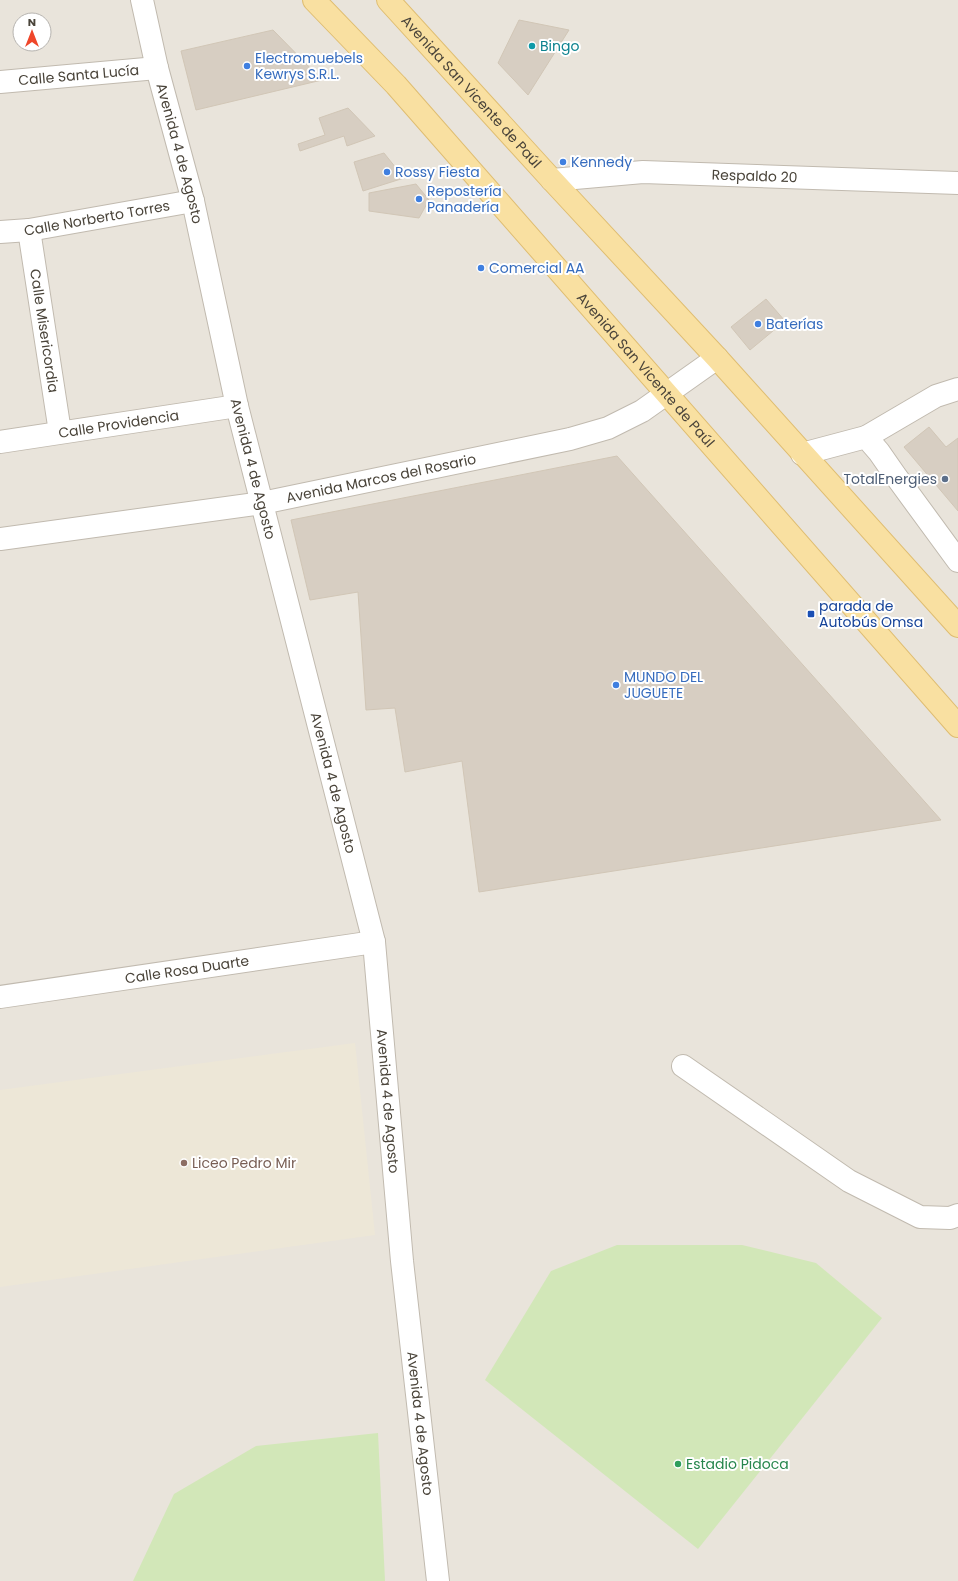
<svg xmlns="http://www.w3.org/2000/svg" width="958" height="1581" viewBox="0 0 958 1581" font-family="Poppins,sans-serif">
  <rect width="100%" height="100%" fill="#f5f3ec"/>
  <path fill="#e9e4db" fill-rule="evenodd" d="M0,0H958V1581H0ZM20,20H44V44H20Z"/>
  <polygon fill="#ede7d7" points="355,1043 375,1235 0,1287 0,1090"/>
  <g fill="#d2e7b8">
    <polygon points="617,1245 742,1245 816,1263 882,1318 698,1549 485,1380 551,1271"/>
    <polygon points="378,1433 385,1581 133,1581 174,1494 256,1446"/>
  </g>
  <g fill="#d7cec2" stroke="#d1c6b6">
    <polygon points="519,20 569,30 528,95 498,63"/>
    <polygon points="273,30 322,80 196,110 181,51"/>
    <polygon points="348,108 375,136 347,146 344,136 300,151 298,144 325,135 319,118"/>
    <polygon points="384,153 404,178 363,191 354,162"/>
    <polygon points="416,184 429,200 419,218 369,211 369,193"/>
    <polygon points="766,299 785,321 750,350 731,327"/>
    <polygon points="929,427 946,447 958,438 958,511 904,447"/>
    <polygon points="617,456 941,820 479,892 462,761 405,772 395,708 366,710 358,592 310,600 291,520"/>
  </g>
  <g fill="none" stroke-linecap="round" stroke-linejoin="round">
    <g stroke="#c1baaf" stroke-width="24">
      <g id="minor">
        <path id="s1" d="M142,0L157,68L193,201L237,406L374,942L402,1261L438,1581"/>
        <path id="s2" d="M0,82L157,68"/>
        <path id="s3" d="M552,180L643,172L958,183"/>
        <path id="s4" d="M29,230L60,432"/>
        <path id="s5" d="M0,232L29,230L193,201"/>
        <polyline points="866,437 936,396 958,389"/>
        <path id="s6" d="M0,442L237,406"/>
        <polyline points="802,454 866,437 879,452 895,475 958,561"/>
        <path id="s7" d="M0,539L262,503L570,439L608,428L642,411L717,358"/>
        <path id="s8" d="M0,997L374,942"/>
        <polyline points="683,1066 849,1181 920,1217 950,1218 958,1215"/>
      </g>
    </g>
    <g stroke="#dfbd71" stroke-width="24">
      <g id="major">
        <path id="s9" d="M314,0L396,85L958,726"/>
        <path id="s10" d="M388,0L552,180L717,358L958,626"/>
      </g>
    </g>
    <use href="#minor" stroke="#fff" stroke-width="22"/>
    <use href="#major" stroke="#f9e0a1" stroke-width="22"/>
  </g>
  <circle fill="#0f9aa8" stroke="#fff" stroke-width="1.5" cx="532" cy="46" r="4"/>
  <g fill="#3f7fe0" stroke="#fff" stroke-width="1.5">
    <circle cx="247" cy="66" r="4"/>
    <circle cx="563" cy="162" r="4"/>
    <circle cx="387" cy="172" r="4"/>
    <circle cx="419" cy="199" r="4"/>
    <circle cx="481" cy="268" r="4"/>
    <circle cx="758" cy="324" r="4"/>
    <circle cx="616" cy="685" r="4"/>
  </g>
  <circle fill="#5c6f8a" stroke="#fff" stroke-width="1.5" cx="945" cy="479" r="4"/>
  <rect fill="#1a4fb4" stroke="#fff" stroke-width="1.5" x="807" y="610" width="8" height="8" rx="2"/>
  <circle fill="#8d6e63" stroke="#fff" stroke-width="1.5" cx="184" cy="1163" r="4"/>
  <circle fill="#2e9e5b" stroke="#fff" stroke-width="1.5" cx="678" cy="1464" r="4"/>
  <g text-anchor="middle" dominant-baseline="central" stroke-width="4" stroke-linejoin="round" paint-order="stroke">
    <g font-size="14" fill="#0d838f" stroke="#fff" text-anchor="start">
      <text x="540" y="46">Bingo</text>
    </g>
    <g font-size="14" fill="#366cbe" stroke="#fff" text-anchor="start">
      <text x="255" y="58">Electromuebels<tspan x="255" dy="16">Kewrys S.R.L.</tspan></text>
      <text x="571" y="162">Kennedy</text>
      <text x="395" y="172">Rossy Fiesta</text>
      <text x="427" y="191">Repostería<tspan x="427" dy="16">Panadería</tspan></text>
      <text x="489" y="268">Comercial AA</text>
      <text x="766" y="324">Baterías</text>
      <text x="624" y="677">MUNDO DEL<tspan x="624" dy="16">JUGUETE</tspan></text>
    </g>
    <g font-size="14" fill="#4a443a" stroke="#fff">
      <text stroke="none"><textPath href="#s2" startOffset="79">Calle Santa Lucía</textPath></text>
      <text stroke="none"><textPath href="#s10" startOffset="124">Avenida San Vicente de Paúl</textPath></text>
      <text stroke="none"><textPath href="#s1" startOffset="158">Avenida 4 de Agosto</textPath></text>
      <text stroke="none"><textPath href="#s3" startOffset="203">Respaldo 20</textPath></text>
      <text stroke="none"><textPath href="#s5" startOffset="98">Calle Norberto Torres</textPath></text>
      <text stroke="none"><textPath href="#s4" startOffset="102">Calle Misericordia</textPath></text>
      <text stroke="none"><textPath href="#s9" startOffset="497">Avenida San Vicente de Paúl</textPath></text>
      <text stroke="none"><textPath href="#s6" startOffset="120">Calle Providencia</textPath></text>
      <text stroke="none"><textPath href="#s1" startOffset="482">Avenida 4 de Agosto</textPath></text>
      <text stroke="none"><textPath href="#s7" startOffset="386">Avenida Marcos del Rosario</textPath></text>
      <text stroke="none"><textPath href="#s1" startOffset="806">Avenida 4 de Agosto</textPath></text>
      <text stroke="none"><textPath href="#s8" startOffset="189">Calle Rosa Duarte</textPath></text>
      <text stroke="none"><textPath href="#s1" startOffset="1130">Avenida 4 de Agosto</textPath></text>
      <text stroke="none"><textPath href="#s1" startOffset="1454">Avenida 4 de Agosto</textPath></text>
    </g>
    <g font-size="14" fill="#4e5e75" stroke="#fff" text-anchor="end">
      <text x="937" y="479">TotalEnergies</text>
    </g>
    <g font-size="14" fill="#164399" stroke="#fff" text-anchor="start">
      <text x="819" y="606">parada de<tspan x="819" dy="16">Autobús Omsa</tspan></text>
    </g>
    <g font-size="14" fill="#785e54" stroke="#fff" text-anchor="start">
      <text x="192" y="1163">Liceo Pedro Mir</text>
    </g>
    <g font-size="14" fill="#27864d" stroke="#fff" text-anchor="start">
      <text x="686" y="1464">Estadio Pidoca</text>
    </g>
  </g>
  <g transform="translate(32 32)"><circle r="19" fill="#ffffff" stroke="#b7b4b0"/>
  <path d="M0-3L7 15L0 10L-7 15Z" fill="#ef462a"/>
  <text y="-6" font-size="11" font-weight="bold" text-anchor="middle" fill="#4a443a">N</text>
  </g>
</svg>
